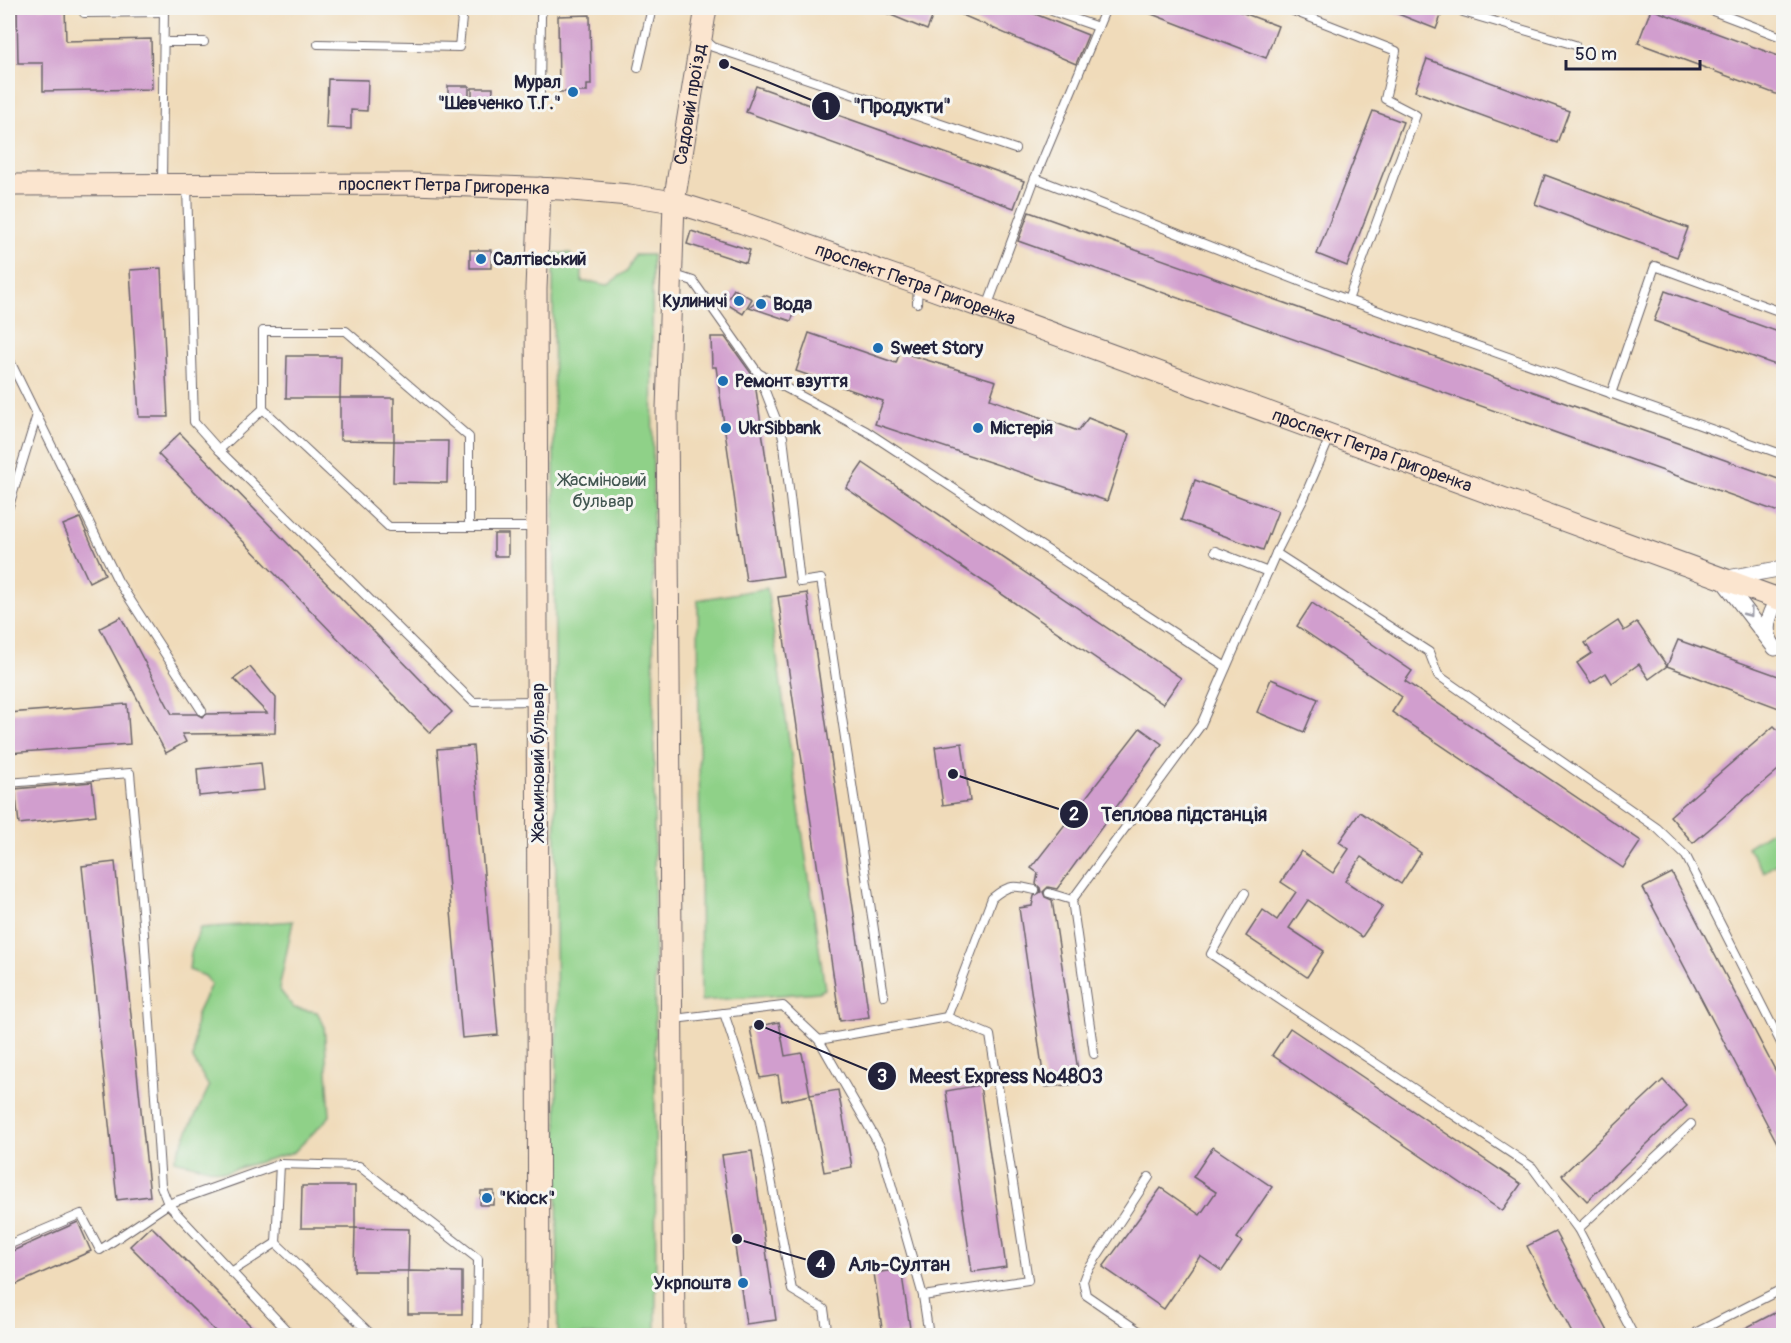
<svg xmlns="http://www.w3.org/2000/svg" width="1791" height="1343" viewBox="0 0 1791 1343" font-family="Pangolin,sans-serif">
  <rect width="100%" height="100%" fill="#f6f6f2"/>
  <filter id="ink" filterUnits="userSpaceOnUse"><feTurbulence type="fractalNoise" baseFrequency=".0167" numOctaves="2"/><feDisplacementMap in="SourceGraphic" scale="12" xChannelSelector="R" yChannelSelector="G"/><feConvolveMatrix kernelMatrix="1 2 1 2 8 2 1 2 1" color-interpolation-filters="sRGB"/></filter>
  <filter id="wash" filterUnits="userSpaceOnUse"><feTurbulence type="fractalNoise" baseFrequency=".008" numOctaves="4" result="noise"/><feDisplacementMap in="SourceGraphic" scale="24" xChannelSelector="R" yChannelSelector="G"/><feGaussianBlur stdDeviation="1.35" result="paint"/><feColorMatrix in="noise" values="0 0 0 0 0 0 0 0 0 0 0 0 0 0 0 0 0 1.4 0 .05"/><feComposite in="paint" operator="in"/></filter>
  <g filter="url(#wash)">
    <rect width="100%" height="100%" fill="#f0dbba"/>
    <g fill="#8fd188" stroke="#587a62" stroke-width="1.5">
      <polygon points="553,253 570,253 582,270 582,282 593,282 607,285 628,270 635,255 652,255 656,1335 558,1335"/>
      <polygon points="767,588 825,989 819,992 701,1001 698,600"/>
      <polygon points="1783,823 1783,859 1764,872 1747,847"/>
      <polygon points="293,921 279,989 294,1008 317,1012 324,1025 330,1116 294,1152 225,1172 174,1160 209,1087 193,1059 196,1016 211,984 205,976 189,970 191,953 200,928"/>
    </g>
    <g id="blocks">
      <g fill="#d19ece">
        <polygon points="17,8 65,8 66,41 151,39 152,89 43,91 43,63 18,63"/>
        <polygon points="874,8 936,8 927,30"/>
        <polygon points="946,8 1020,8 1088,35 1076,64"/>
        <polygon points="1136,8 1230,8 1278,26 1266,58"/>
        <polygon points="1383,8 1444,8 1436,29"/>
        <polygon points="1651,9 1784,58 1784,97 1638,43"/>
        <polygon points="590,15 591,85 587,85 587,92 559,92 558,16"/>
        <polygon points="1427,59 1569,111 1557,143 1415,91"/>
        <polygon points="328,79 368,80 367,111 351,110 351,129 326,128"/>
        <rect x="448" y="86" width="21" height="14"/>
        <polygon points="756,86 1024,181 1014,208 746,112"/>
        <polygon points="472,88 493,88 492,104 472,104"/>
        <polygon points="1373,111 1403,122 1347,266 1317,254"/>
        <polygon points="1545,175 1688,228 1677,257 1535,204"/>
        <polygon points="1029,212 1784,481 1784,514 1018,241"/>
        <polygon points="691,231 750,250 746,263 687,244"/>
        <rect x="470" y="250" width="21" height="18"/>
        <polygon points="161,268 168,417 139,417 130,270"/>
        <polygon points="734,289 752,299 743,314 725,303"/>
        <polygon points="1665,291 1784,334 1784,368 1654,321"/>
        <polygon points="764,295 797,307 791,321 749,307"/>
        <polygon points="809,333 896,363 900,352 996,381 990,399 1078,431 1088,418 1129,434 1107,501 875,424 883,401 796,371"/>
        <polygon points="711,337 725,337 753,376 755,383 783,576 746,581 716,367 712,367"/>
        <polygon points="287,356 341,356 340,398 286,398"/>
        <polygon points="340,398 394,398 394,441 340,440"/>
        <polygon points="180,433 452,712 430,733 158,454"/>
        <polygon points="394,441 448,441 447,483 393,482"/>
        <polygon points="863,463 1181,678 1163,704 846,488"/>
        <polygon points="1195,480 1278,511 1263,550 1181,520"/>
        <polygon points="80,518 105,574 89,582 63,525"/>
        <rect x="494" y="534" width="14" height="22"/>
        <polygon points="807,593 869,1017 840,1021 778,597"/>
        <polygon points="1312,603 1412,671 1405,681 1641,841 1623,868 1392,712 1402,697 1297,626"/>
        <polygon points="121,617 172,714 197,714 202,717 207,714 267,713 234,679 250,667 276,698 275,733 182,734 186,742 166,753 100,628"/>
        <polygon points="1618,621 1624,631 1637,622 1667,666 1649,679 1639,664 1612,683 1606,673 1591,683 1577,663 1592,653 1585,643"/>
        <polygon points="1678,640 1784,678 1784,710 1667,666"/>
        <polygon points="1271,679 1318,699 1304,732 1257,712"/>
        <polygon points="127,704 130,744 8,753 8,713"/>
        <polygon points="1774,726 1784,736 1784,765 1693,843 1670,816"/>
        <polygon points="1140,728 1162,744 1057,889 1048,887 1043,892 1045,897 1052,900 1080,1084 1045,1087 1019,908 1032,906 1034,896 1041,892 1040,888 1036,884 1038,873 1031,868"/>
        <polygon points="962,743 970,801 943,805 935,747"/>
        <polygon points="473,746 498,1035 462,1038 437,749"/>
        <polygon points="261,763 264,790 199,796 197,769"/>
        <polygon points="92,782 96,815 19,824 15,789"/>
        <polygon points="1360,812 1421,853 1401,884 1361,857 1345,881 1383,906 1362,937 1308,900 1289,928 1324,951 1307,977 1246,936 1263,910 1277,920 1296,892 1281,882 1301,851 1333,873 1349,849 1339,842"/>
        <polygon points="115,862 150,1196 117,1200 82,866"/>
        <polygon points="1672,873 1784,1087 1784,1156 1643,888"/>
        <polygon points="779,1022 785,1056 802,1053 810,1095 782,1101 778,1075 760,1078 750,1028"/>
        <polygon points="1290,1028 1521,1184 1502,1211 1272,1055"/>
        <polygon points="1663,1080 1687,1106 1587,1201 1562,1175"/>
        <polygon points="980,1085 1006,1267 972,1272 946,1091"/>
        <polygon points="838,1090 852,1167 824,1172 810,1095"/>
        <polygon points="1213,1147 1272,1187 1237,1238 1242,1242 1222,1271 1200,1256 1164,1309 1103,1267 1161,1188 1200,1215 1216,1192 1193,1177"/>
        <polygon points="752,1151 776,1320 746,1324 722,1155"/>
        <polygon points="302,1186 355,1186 355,1228 301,1228"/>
        <polygon points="481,1191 494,1191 494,1205 480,1205"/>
        <polygon points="78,1222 91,1251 8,1288 8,1253"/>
        <polygon points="151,1226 260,1335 219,1335 130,1246"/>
        <polygon points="355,1228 409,1229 408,1271 354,1271"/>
        <polygon points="1555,1232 1610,1335 1573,1335 1527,1246"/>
        <polygon points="901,1269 911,1335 883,1335 874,1273"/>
        <polygon points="408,1271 462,1272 462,1314 408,1314"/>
        <polygon points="1784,1308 1784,1335 1732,1335"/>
      </g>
    </g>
  </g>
  <g filter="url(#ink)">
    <use href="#blocks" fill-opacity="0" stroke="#6a6367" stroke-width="1.5"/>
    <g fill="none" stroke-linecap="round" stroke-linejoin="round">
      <g stroke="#6a6367" stroke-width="10">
        <g id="lane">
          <polyline points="1043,8 1098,27"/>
          <polyline points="1286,8 1396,51 1385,99 1416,115 1348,300"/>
          <polyline points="1464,8 1463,12 1575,45"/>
          <polyline points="1705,8 1784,38"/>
          <polyline points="84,13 163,12"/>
          <polyline points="703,38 713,47 1015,149"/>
          <polyline points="164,42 204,42"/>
          <polyline points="318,44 459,47 463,8"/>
          <polyline points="638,68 652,8"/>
          <polyline points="540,93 541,16 543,8"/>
          <polyline points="1035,178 1348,300 1784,455"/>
          <polyline points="162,183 164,8"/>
          <polyline points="187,186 194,422 219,450 473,702 535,701"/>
          <polyline points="672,274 693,281 758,373 783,437 800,582 821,579 884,996"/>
          <polyline points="917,303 918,286"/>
          <polyline points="987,307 1035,178 1106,8"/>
          <polyline points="8,357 118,581 202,711"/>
          <polyline points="758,373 866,431 1226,667"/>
          <polyline points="1611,394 1655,266 1784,313"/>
          <polyline points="263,409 263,331 346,331 469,437 469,527"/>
          <polyline points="219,450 263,409 389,527 536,527"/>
          <polyline points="8,509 37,415"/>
          <polyline points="1215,551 1268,572"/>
          <polyline points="1276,553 1429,652 1438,675 1657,828 1686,856 1784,1049"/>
          <polyline points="8,783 130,773 144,934 161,1186 168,1204 292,1336"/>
          <polyline points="1049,893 1072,900 1094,1054"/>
          <polyline points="1245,893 1211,954 1532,1167 1578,1229 1634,1336"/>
          <polyline points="1072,900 1201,725 1276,553 1304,498 1330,437"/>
          <polyline points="724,1013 783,1006 819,1040 881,1148 923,1296 929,1336"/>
          <path d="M947,1017L992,898C1009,884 1014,885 1035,890"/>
          <polyline points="674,1019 724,1013 760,1121 792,1290 824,1309 828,1336"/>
          <polyline points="819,1040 947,1017 990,1035 1028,1280 923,1296"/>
          <polyline points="1578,1229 1691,1124"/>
          <polyline points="276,1243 280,1164 359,1166 478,1259 477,1336"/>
          <polyline points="8,1245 81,1214 100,1250 168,1204 280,1164"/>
          <polyline points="231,1272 276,1243 373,1336"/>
          <polyline points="1697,1332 1784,1288"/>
          <polyline points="1146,1336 1086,1295 1083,1281 1086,1273 1149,1177"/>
        </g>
      </g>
      <g stroke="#6a6367" stroke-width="17">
        <g id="street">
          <path d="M1770,640C1761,624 1776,602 1784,587"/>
          <polyline points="1775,648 1722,579 1784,568"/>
        </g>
      </g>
      <g stroke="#6a6367" stroke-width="23">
        <g id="secondary">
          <path id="s1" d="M8,185L411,184L561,189L629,195L674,202L743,223L918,284L1784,601"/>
          <polyline points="539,1336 536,289 540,188"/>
          <path id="s2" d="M674,1336L667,409L674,202L706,8"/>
        </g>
      </g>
      <use href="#lane" stroke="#fff" stroke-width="8"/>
      <use href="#street" stroke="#fff" stroke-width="15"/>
      <use href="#secondary" stroke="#fbe5cf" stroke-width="21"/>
    </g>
    <defs><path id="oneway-chevron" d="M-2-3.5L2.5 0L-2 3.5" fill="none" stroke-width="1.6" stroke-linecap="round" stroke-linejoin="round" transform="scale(1.5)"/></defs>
    <use stroke="#9c9ca7" href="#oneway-chevron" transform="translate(1749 613) rotate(53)"/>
  </g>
  <g fill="#1f6fb2" stroke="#f6f6f2" stroke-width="2">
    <circle cx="573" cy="92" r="6"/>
    <circle cx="481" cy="259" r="6"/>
    <circle cx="739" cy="301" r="6"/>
    <circle cx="761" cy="304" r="6"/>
    <circle cx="878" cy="348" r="6"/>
    <circle cx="723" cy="381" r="6"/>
    <circle cx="726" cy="428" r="6"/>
    <circle cx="978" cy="428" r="6"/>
    <circle cx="487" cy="1198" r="6"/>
    <circle cx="743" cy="1283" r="6"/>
  </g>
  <g text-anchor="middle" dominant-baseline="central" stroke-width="6" stroke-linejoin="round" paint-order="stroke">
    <g font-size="18" font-weight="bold" fill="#22223b" stroke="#f6f6f2" text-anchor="start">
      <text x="561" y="82" text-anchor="end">Мурал<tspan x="561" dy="21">"Шевченко Т.Г."</tspan></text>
      <text x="493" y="259">Салтівський</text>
      <text x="727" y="301" text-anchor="end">Кулиничі</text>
      <text x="773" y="304">Вода</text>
      <text x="890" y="348">Sweet Story</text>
      <text x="735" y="381">Ремонт взуття</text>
      <text x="738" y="428">UkrSibbank</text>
      <text x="990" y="428">Містерія</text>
      <text x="499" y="1198">"Кіоск"</text>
      <text x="731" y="1283" text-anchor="end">Укрпошта</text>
    </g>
    <g font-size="18" fill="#22223b" stroke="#f6f6f2">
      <text stroke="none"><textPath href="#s2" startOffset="1233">Садовий проїзд</textPath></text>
      <text stroke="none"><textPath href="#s1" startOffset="436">проспект Петра Григоренка</textPath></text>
      <text stroke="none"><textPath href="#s1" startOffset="922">проспект Петра Григоренка</textPath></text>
      <text stroke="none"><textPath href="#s1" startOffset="1408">проспект Петра Григоренка</textPath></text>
      <text transform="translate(538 762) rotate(-90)">Жасминовий бульвар</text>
    </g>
    <g font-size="18" fill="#435752" stroke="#f6f6f2">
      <text x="603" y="480">Жасміновий<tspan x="603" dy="21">бульвар</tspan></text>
    </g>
  </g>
  <path fill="none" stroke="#22223b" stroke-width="2" d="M724 64L826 106M953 774L1074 814M759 1025L882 1076M737 1239L821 1264"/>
  <g fill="#22223b" stroke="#f6f6f2" stroke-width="2">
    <circle cx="724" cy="64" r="6"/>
    <circle cx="953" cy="774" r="6"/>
    <circle cx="759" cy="1025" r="6"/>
    <circle cx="737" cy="1239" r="6"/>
    <circle cx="826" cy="106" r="15"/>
    <circle cx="1074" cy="814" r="15"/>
    <circle cx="882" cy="1076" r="15"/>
    <circle cx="821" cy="1264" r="15"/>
  </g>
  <g font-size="18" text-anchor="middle" font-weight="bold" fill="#fff">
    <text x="826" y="113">1</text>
    <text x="1074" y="820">2</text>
    <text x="882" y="1082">3</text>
    <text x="821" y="1270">4</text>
  </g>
  <g font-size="20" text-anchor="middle" font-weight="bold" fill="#22223b" stroke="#f6f6f2" stroke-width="6" stroke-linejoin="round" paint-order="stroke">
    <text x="902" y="113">"Продукти"</text>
    <text x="1184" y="821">Теплова підстанція</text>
    <text x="1006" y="1083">Meest Express №4803</text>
    <text x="899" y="1271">Аль-Султан</text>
  </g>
  <rect width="1791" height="1343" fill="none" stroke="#f6f6f2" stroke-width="30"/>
  <path d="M1566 60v9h134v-9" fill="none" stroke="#22223b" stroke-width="3"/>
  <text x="1575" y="60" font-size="18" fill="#22223b" stroke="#f6f6f2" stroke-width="4.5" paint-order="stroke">50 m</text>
</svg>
